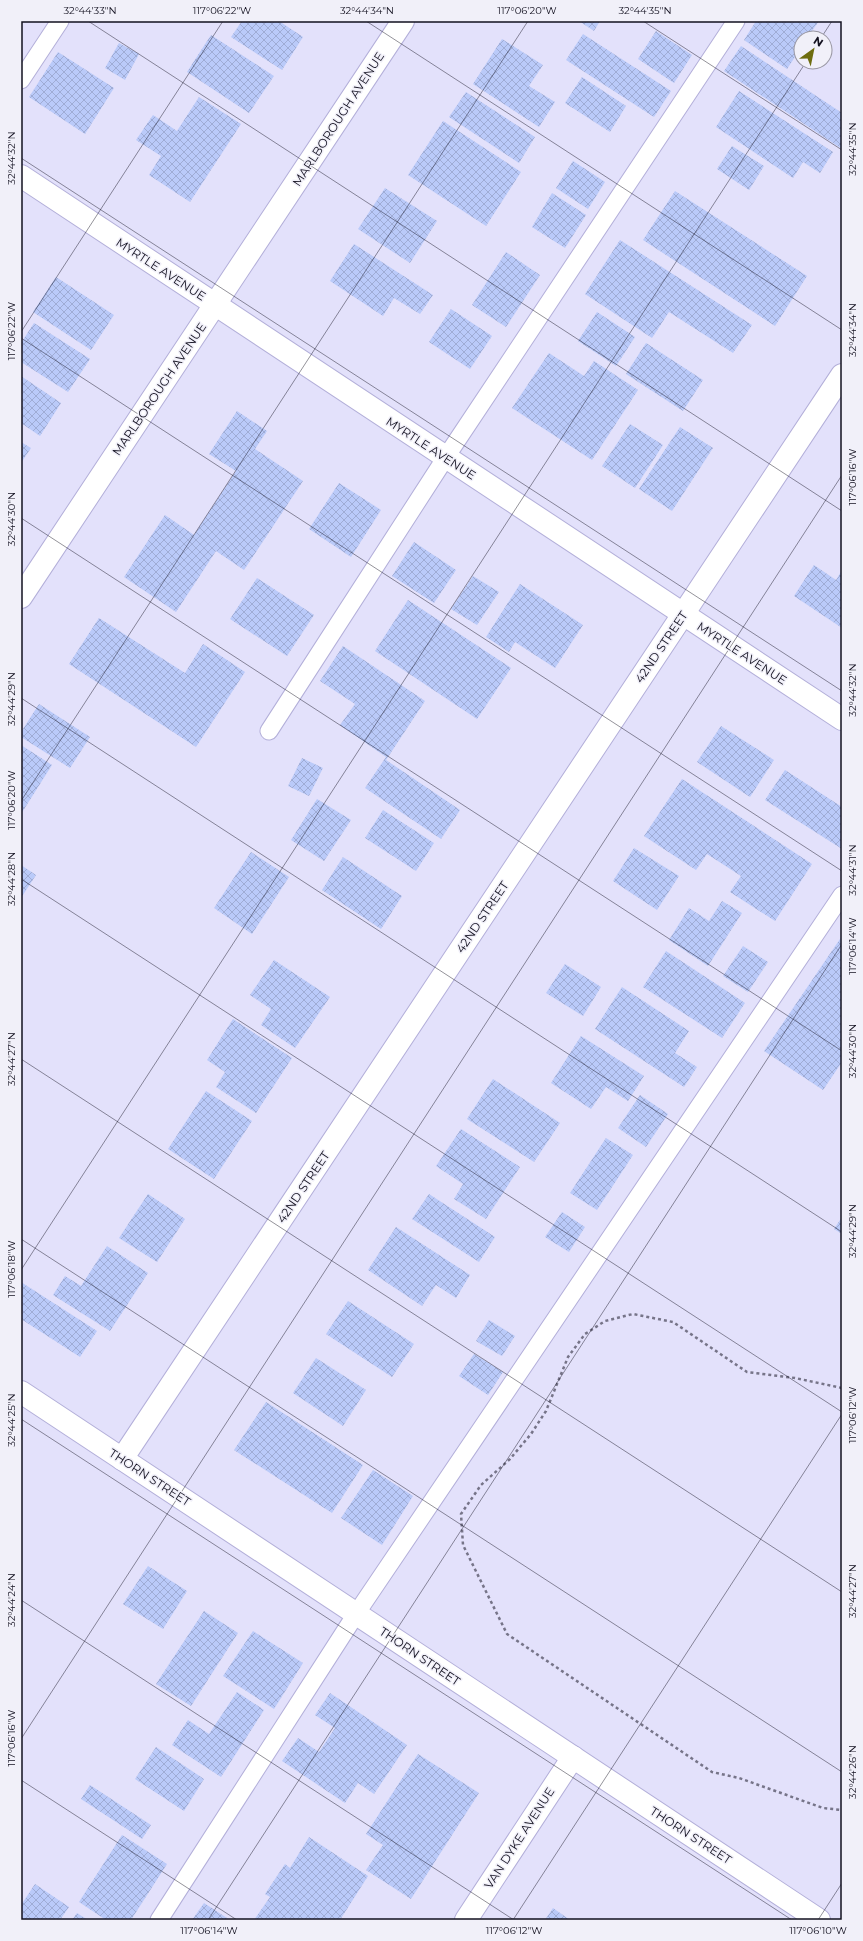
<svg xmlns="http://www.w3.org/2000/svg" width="863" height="1941" viewBox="0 0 863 1941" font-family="Montserrat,sans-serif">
  <defs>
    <pattern id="building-cross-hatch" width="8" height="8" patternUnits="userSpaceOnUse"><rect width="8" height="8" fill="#bacaf9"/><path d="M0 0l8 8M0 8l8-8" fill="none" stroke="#9facd5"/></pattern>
  </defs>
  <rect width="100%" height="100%" fill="#e3e1fb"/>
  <g fill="url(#building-cross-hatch)">
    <polygon points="242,21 279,21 303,37 282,70 231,37"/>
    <polygon points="579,21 600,21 594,31"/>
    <polygon points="756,21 819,21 807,38 801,38 801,48 787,69 744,40"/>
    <polygon points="656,31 692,55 674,83 638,59"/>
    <polygon points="583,34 671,91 654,117 566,60"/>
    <polygon points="211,35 274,76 249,113 187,72"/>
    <polygon points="502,39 543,65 529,86 555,102 539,127 473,84"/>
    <polygon points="119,43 139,54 125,80 105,68"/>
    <polygon points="741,46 842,113 842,149 724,71"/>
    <polygon points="58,52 114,88 85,134 29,97"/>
    <polygon points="582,77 626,106 610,132 565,103"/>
    <polygon points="739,91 833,152 820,173 803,162 793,178 716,127"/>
    <polygon points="466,92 535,137 519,163 449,117"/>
    <polygon points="199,97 241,124 190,202 149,175 161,156 136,140 153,115 177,131"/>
    <polygon points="443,121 521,172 486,226 408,175"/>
    <polygon points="732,146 764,166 749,190 717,169"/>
    <polygon points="573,161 605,182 588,209 556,188"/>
    <polygon points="385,188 437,221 410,263 358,229"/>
    <polygon points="675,191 807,276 775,326 643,240"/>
    <polygon points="552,193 586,215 565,248 532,227"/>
    <polygon points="620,240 752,325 733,353 669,312 652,338 585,294"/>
    <polygon points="354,244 433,295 420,314 394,298 383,316 330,281"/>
    <polygon points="506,252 540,275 506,327 472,305"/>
    <polygon points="56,277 114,315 91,350 33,312"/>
    <polygon points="451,309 492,336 470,369 429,342"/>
    <polygon points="597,312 635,337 616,366 578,341"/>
    <polygon points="34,323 90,359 68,392 21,362 21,343"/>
    <polygon points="646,343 703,380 683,411 626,374"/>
    <polygon points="549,353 584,376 594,361 638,390 592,460 512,408"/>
    <polygon points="21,376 61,403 40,436 21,423"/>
    <polygon points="237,411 267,431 255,449 303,481 244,570 216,551 176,612 124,577 165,515 194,535 236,471 209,454"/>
    <polygon points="630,424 663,445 635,488 602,466"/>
    <polygon points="680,427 713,448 672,511 639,489"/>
    <polygon points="21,442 31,448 21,463"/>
    <polygon points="339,483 381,510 351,557 309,529"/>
    <polygon points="414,542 456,570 434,603 392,576"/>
    <polygon points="814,565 836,580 842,570 842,628 794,596"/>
    <polygon points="473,576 499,592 477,625 451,609"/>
    <polygon points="257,578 314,615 287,656 230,619"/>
    <polygon points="520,584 583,625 555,668 515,642 509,652 486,637"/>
    <polygon points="408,600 511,668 477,719 375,651"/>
    <polygon points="99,618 185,673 203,644 245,672 196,747 69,664"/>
    <polygon points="343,646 425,701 386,760 460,810 441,839 365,788 386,757 340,725 355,704 320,681"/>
    <polygon points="39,704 90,737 70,768 21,737 21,732"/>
    <polygon points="721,726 774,760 750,797 697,762"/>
    <polygon points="21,745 52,765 21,814"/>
    <polygon points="302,758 323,768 309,796 288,786"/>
    <polygon points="785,770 842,807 842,849 765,800"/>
    <polygon points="682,779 812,864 775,921 730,892 741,876 707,854 696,870 644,836"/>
    <polygon points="317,799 351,820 324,861 291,840"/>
    <polygon points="383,810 434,843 416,871 365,838"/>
    <polygon points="634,848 679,876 657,910 613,881"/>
    <polygon points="251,852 289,877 252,934 214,908"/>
    <polygon points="343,857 402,896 381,929 322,890"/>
    <polygon points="21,865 36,875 21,898"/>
    <polygon points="722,901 742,913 708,966 669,940 689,908 709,921"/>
    <polygon points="842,936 842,1062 823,1090 764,1051"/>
    <polygon points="743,946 768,962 748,992 723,976"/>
    <polygon points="666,951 745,1003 722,1038 643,987"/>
    <polygon points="274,960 330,997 295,1048 261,1025 271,1009 250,995"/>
    <polygon points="565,964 601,987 583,1016 546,993"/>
    <polygon points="622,987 689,1031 675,1053 697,1067 684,1087 595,1029"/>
    <polygon points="233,1019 292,1058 256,1113 216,1087 225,1072 207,1060"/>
    <polygon points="581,1036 644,1076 628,1101 606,1087 591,1109 551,1083"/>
    <polygon points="493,1079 560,1123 534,1162 467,1119"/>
    <polygon points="206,1091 252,1121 214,1179 168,1149"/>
    <polygon points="640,1095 668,1114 646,1147 618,1128"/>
    <polygon points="461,1129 520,1167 486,1219 454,1199 463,1184 436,1166"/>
    <polygon points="606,1138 633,1155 597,1210 570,1193"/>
    <polygon points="148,1194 185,1219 157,1262 119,1238"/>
    <polygon points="429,1194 495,1237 479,1262 412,1219"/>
    <polygon points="562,1212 585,1227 569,1252 545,1237"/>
    <polygon points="842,1217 842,1234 834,1229"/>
    <polygon points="396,1227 470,1275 456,1298 436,1285 422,1306 368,1270"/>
    <polygon points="107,1246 148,1273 110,1331 53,1295 65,1276 81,1286"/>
    <polygon points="21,1282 97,1331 80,1357 21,1319"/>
    <polygon points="348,1301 414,1344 392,1377 326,1334"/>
    <polygon points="489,1320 515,1336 502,1356 476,1341"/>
    <polygon points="474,1354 503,1372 488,1395 459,1376"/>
    <polygon points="316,1358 366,1390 343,1426 293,1393"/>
    <polygon points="266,1402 363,1465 332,1513 234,1450"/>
    <polygon points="373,1470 413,1496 382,1545 341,1518"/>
    <polygon points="148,1566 187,1591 163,1629 123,1604"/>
    <polygon points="204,1611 238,1633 191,1706 156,1684"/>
    <polygon points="253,1631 303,1663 274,1709 223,1676"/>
    <polygon points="237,1692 264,1710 221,1777 172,1745 188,1720 209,1734"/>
    <polygon points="330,1693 407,1745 374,1794 358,1783 345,1803 282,1761 298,1738 319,1752 335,1728 315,1715"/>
    <polygon points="156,1747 204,1779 184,1811 135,1779"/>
    <polygon points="418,1754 479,1793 411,1899 366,1870 383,1845 366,1834"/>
    <polygon points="90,1785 151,1825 142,1839 81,1799"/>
    <polygon points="122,1835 167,1864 131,1920 106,1920 79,1902"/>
    <polygon points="309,1837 368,1876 340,1920 254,1920 270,1897 265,1894 285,1864 290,1868"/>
    <polygon points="35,1884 69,1907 60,1920 21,1920 21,1905"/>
    <polygon points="204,1903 230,1920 192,1920"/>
    <polygon points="553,1908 570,1920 545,1920"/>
    <polygon points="77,1913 88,1920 72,1920"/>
  </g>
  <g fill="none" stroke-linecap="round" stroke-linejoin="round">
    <g stroke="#b3afd9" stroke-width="19">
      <g id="service">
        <polyline points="21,80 60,21"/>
        <polyline points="269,731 446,457 736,21"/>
        <polyline points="159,1920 356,1614 842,895"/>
      </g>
    </g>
    <g stroke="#b3afd9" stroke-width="24">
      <g id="minor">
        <polyline points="21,176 842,719"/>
        <polyline points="21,597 403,21"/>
        <polyline points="21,1392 819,1920"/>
        <polyline points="122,1459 842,375"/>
        <polyline points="466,1920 573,1757"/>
      </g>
    </g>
    <polyline stroke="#767488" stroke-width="2.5" stroke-dasharray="3 3" stroke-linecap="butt" points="842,1388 795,1378 747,1372 673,1322 633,1314 605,1321 585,1334 568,1357 546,1411 531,1434 510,1459 481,1485 461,1514 463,1545 507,1634 712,1772 739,1778 823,1808 842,1810"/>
    <use href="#service" stroke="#fff" stroke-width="17"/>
    <use href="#minor" stroke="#fff" stroke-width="22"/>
  </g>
  <path fill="none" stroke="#12101f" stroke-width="1" stroke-opacity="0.45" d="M88,21L842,511M366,21L842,330M643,21L842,150M821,38L832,21M21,158L842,691M21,332L223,21M21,338L842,871M21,518L842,1051M21,698L842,1232M21,801L528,21M21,879L842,1412M21,1059L842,1592M21,1239L842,1772M21,1270L806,62M21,1419L792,1920M21,1600L514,1920M21,1739L842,475M21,1780L237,1920M208,1920L842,944M513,1920L842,1414M818,1920L842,1883"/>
  <g text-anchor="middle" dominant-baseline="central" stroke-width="3" stroke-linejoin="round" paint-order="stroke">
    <g font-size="12" fill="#12101f" stroke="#f1f0f9">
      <text transform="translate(338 119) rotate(-57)">MARLBOROUGH AVENUE</text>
      <text transform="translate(161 269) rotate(33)">MYRTLE AVENUE</text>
      <text transform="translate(159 389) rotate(-56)">MARLBOROUGH AVENUE</text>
      <text transform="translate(431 448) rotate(33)">MYRTLE AVENUE</text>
      <text transform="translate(661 647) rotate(-56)">42ND STREET</text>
      <text transform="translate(742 653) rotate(33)">MYRTLE AVENUE</text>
      <text transform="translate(482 917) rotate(-56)">42ND STREET</text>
      <text transform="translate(303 1187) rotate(-56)">42ND STREET</text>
      <text transform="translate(150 1477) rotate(33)">THORN STREET</text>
      <text transform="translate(420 1656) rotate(34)">THORN STREET</text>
      <text transform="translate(691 1835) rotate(33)">THORN STREET</text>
      <text transform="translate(519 1838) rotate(-57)">VAN DYKE AVENUE</text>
    </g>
  </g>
  <rect width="863" height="1941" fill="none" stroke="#f1f0f9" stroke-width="44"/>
  <g transform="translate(813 50) rotate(33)"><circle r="19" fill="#f1f0f9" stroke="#9896a2"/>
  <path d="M0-3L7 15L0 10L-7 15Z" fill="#6e6d0f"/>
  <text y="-6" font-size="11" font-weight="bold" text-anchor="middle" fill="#12101f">N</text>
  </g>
  <rect x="22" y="22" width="819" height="1897" fill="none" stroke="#12101f" stroke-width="1.5"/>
  <g font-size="10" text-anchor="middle" fill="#12101f">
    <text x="90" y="14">32°44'33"N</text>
    <text x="222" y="14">117°06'22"W</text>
    <text x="367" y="14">32°44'34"N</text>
    <text x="527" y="14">117°06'20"W</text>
    <text x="645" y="14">32°44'35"N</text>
    <text transform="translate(852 149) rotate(-90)" y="4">32°44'35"N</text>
    <text transform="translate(11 158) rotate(-90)" y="4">32°44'32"N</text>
    <text transform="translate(852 330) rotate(-90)" y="4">32°44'34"N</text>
    <text transform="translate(11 331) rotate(-90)" y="4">117°06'22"W</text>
    <text transform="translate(852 477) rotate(-90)" y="4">117°06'16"W</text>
    <text transform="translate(11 519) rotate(-90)" y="4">32°44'30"N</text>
    <text transform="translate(852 690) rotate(-90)" y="4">32°44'32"N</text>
    <text transform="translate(11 699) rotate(-90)" y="4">32°44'29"N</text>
    <text transform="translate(11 800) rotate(-90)" y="4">117°06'20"W</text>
    <text transform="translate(852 870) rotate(-90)" y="4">32°44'31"N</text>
    <text transform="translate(11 879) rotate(-90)" y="4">32°44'28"N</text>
    <text transform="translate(852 946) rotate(-90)" y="4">117°06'14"W</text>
    <text transform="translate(852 1051) rotate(-90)" y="4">32°44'30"N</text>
    <text transform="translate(11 1059) rotate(-90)" y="4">32°44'27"N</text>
    <text transform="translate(852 1231) rotate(-90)" y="4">32°44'29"N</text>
    <text transform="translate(11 1269) rotate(-90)" y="4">117°06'18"W</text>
    <text transform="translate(852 1415) rotate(-90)" y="4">117°06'12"W</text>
    <text transform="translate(11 1420) rotate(-90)" y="4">32°44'25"N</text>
    <text transform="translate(852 1591) rotate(-90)" y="4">32°44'27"N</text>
    <text transform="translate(11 1600) rotate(-90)" y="4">32°44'24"N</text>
    <text transform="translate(11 1738) rotate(-90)" y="4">117°06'16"W</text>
    <text transform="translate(852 1772) rotate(-90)" y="4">32°44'26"N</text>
    <text x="209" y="1934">117°06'14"W</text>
    <text x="514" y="1934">117°06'12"W</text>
    <text x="818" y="1934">117°06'10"W</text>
  </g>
</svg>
